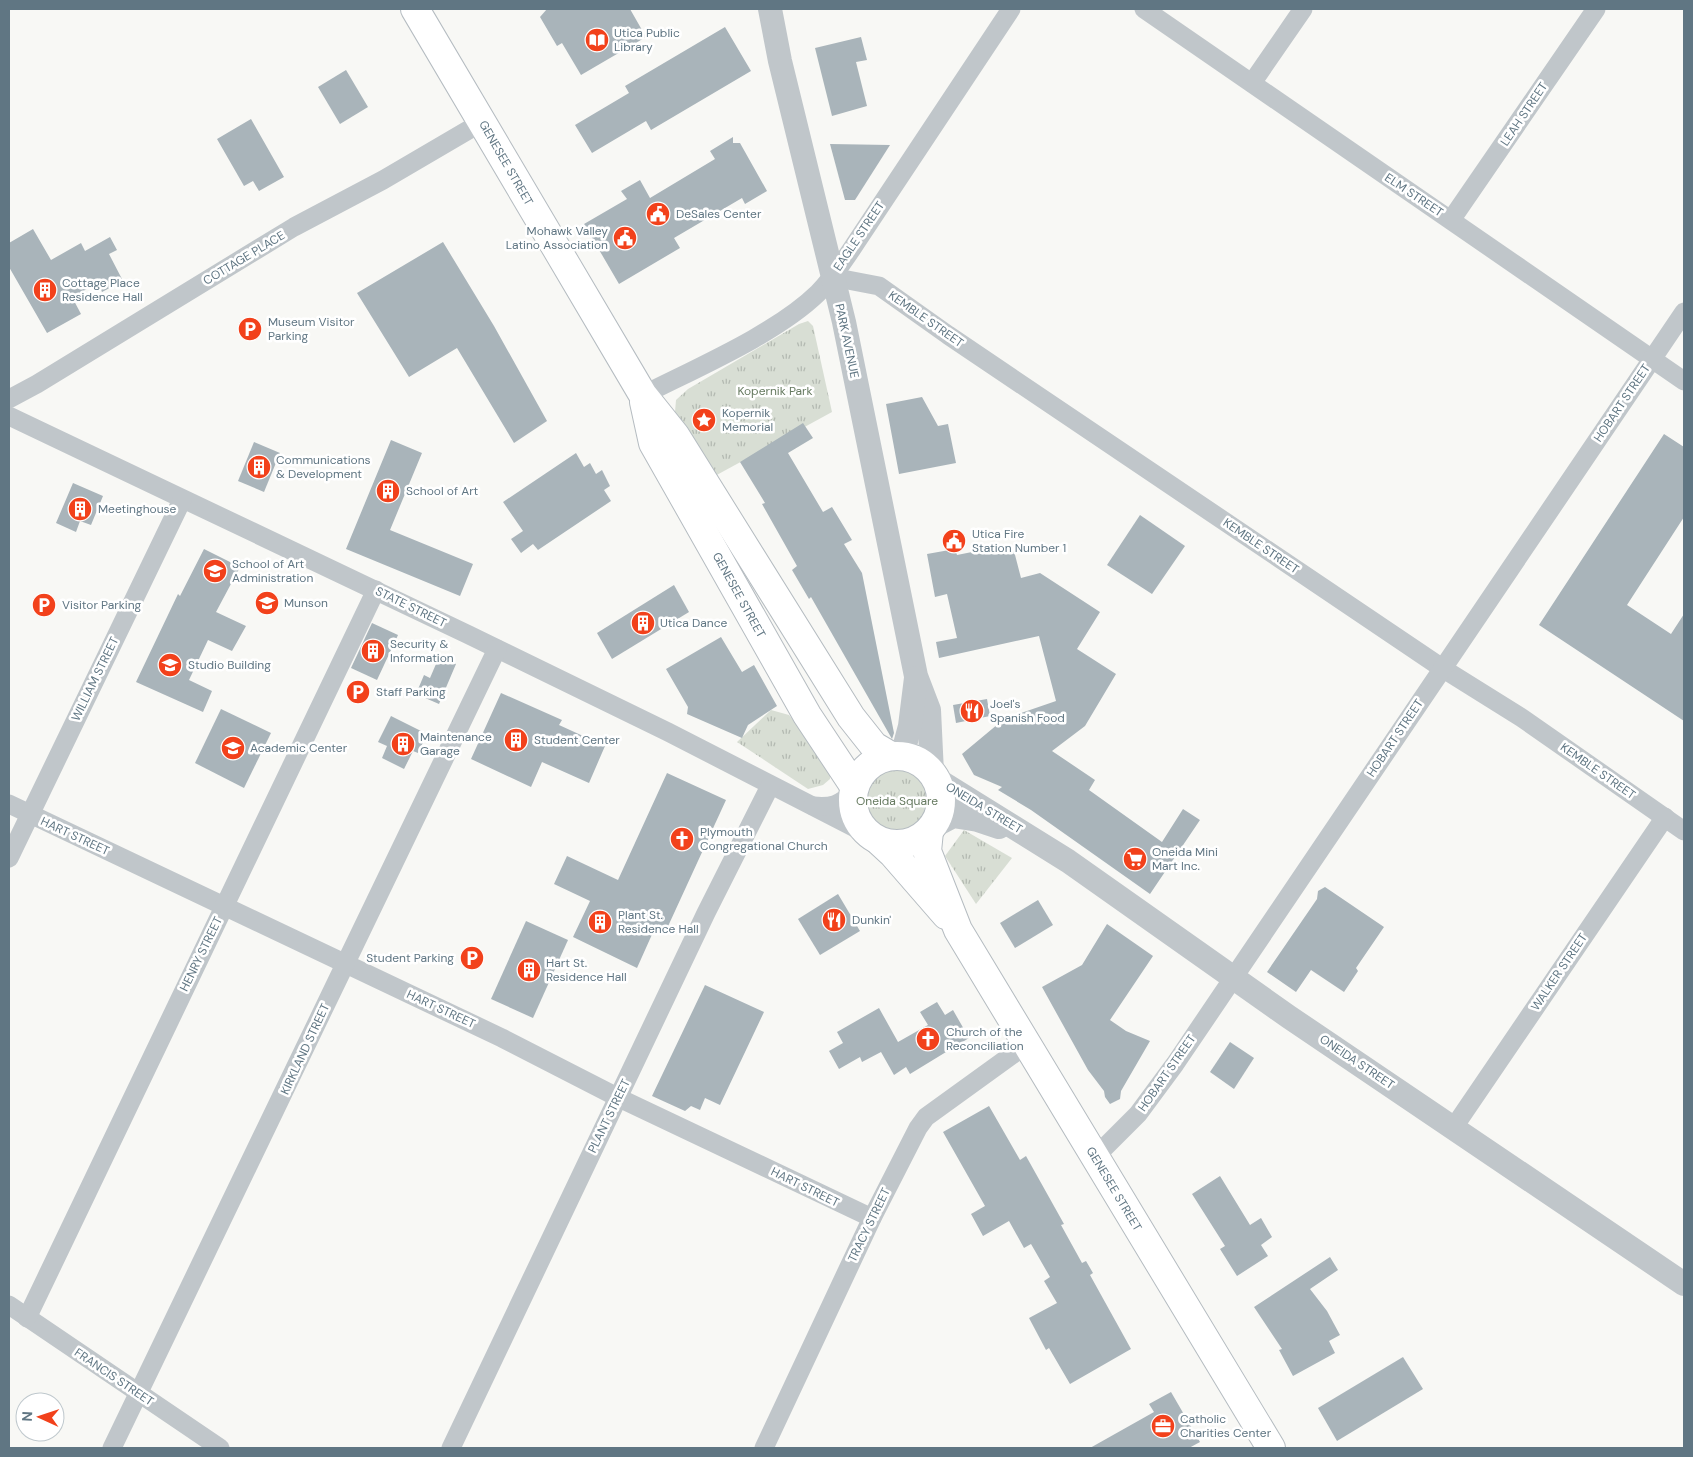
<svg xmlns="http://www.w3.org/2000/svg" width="1693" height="1457" viewBox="0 0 1693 1457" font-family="'DM Sans',sans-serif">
  <defs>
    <pattern id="park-tufts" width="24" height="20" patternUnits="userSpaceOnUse" patternTransform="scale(1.25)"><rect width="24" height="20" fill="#d8ded4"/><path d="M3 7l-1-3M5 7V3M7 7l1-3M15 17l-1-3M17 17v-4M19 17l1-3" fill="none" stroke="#b3b9b1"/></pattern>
  </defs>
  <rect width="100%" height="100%" fill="#f8f8f5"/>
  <g fill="url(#park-tufts)">
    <polygon points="808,321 813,326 832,412 713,477 675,412 676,400 688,389 799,324"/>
    <polygon points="771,710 789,715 830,767 830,779 823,785 808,789 737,742"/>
    <path d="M879,759C889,759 904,756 913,759C933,764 949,804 935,820C930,826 924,836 917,840C911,844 899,847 892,844C886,842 860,826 857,821C843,798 859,771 879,759Z"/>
    <polygon points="964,830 1012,858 976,904 945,856"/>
  </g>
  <g fill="#a9b4ba">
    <polygon points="547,9 630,9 646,37 581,75 562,43 557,46 540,17"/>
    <polygon points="725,27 751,71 651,130 646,121 592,153 575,125 629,93 625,86"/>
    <polygon points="861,37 867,60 856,62 867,106 832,116 815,48"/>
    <polygon points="346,70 368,107 340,124 318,87"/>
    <polygon points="251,119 284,177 259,191 253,181 244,186 217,139"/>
    <polygon points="733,137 733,143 740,143 767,191 745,204 742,198 674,238 680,248 619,284 584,224 627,199 621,191 640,180 650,198 715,159 710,151"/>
    <polygon points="830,144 890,145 855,200 845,200"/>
    <polygon points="33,229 51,260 81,243 85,251 110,237 117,250 109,254 123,281 102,292 98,283 72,297 81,314 47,333 9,267 9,243"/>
    <polygon points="443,242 494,326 547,421 514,443 457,348 409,377 357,293"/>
    <polygon points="922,397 938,426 948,424 956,463 899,474 886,404"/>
    <polygon points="803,423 813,438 788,453 823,512 832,507 852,540 844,544 862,573 894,733 892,739 811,597 809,599 792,570 797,566 762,504 765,503 740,462"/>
    <polygon points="1664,434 1684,447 1684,517 1627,605 1671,634 1684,614 1684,721 1539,625"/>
    <polygon points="391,440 422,453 390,530 473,564 460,596 346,549"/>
    <polygon points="254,442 280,453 264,492 238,481"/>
    <polygon points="576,453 584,467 590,463 596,474 602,470 610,486 604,490 611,501 538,550 533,544 521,553 511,539 523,531 503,502"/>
    <polygon points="73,483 103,496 91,525 80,521 76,532 56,523"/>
    <polygon points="1140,515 1185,546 1152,594 1107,565"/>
    <polygon points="997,547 998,554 1014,551 1021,578 1040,573 1100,612 1077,649 1116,674 1085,726 1052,751 1095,780 1089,790 1162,842 1183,809 1200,820 1150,894 1031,810 998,790 1002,787 974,775 962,754 1004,719 1056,701 1039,636 939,658 936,642 957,638 947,594 935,597 927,554 955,549 957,555"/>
    <polygon points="204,549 240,567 216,612 246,626 232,651 208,640 189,680 212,691 203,712 136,682 178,594 180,596"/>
    <polygon points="674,585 689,612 612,659 597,633"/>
    <polygon points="372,623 398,635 377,680 351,668"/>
    <polygon points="721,637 742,672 754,665 777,706 748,725 742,738 687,714 688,707 666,669"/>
    <polygon points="439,657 456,664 439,704 416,694 424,675 430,678"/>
    <polygon points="501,693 562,720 559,725 605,746 589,783 542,762 531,787 471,759"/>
    <polygon points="987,699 990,716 956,723 953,705"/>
    <polygon points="221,709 271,733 244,788 195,763"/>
    <polygon points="391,716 427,734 418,753 413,751 404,769 382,758 387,746 378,742"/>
    <polygon points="667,773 726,800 664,935 654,930 637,968 573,937 590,901 554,884 567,856 618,880"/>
    <polygon points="1325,887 1384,927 1356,968 1358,971 1344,992 1311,970 1296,992 1267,972 1317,899 1318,891"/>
    <polygon points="838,894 860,931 820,955 798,919"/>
    <polygon points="1038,900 1053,925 1015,948 1000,923"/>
    <polygon points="526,921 568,940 533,1018 491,999"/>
    <polygon points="1107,924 1153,956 1110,1020 1126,1031 1150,1041 1121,1091 1120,1099 1110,1104 1105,1097 1104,1091 1088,1070 1042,987 1082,965"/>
    <polygon points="705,985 764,1012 720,1105 705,1098 700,1110 691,1106 685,1111 652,1096"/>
    <polygon points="937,1002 945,1015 953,1010 969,1038 910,1074 906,1067 894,1075 881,1052 862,1062 860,1057 839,1069 829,1051 843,1043 837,1032 879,1008 898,1042 928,1025 920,1012"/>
    <polygon points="1230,1042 1254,1058 1234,1089 1210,1072"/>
    <polygon points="989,1106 1020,1160 1026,1156 1064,1224 1061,1225 1082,1263 1086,1261 1093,1273 1090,1275 1131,1349 1070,1384 1049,1348 1046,1350 1029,1318 1057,1303 1044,1281 1050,1277 1031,1244 1024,1248 1009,1221 983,1236 971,1214 985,1206 943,1132"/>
    <polygon points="1220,1176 1250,1225 1261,1218 1272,1237 1261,1245 1268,1256 1237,1276 1220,1249 1225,1246 1192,1194"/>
    <polygon points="1330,1257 1338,1270 1310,1289 1327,1311 1340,1335 1329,1341 1335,1353 1293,1376 1279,1350 1282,1349 1254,1307"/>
    <polygon points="1403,1357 1423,1389 1337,1441 1318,1408"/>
    <polygon points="1171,1392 1200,1442 1189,1448 1090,1448 1154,1412 1149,1404"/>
  </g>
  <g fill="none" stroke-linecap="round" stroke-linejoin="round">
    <g stroke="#b5bcc1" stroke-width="30">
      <g id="secondary">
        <polyline points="415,9 643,395 675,435 851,717 874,746 891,756"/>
        <polyline points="644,402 653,443 807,715 854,786"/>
        <circle cx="897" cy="800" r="44"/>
        <polyline points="929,831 927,851 958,930 1271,1448"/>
        <polyline points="880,842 893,854 946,915"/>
      </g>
    </g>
    <g stroke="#c0c6ca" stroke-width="19">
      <polyline points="1144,9 1684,381"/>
      <polyline points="1252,83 1303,9"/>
      <polyline points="1451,220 1596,9"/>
      <polyline points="832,277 879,286 948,335 1442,668 1522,718 1684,831"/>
      <path d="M643,395C696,368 776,334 818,293C833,278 845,259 857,241L1011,9"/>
      <polyline points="9,399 37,384 294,227 383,180 482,122"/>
      <polyline points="9,416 469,635 668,732 867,834"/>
      <polyline points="9,804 502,1038 619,1098 872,1218"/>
      <path d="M813,806C831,808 840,805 853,792"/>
      <polyline points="9,858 182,500"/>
      <polyline points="1454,1127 1665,817"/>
      <polyline points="1095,1157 1138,1114 1175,1064 1684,312"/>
      <polyline points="9,1305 220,1448"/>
      <polyline points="27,1318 376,590"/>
      <polyline points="112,1448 497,649"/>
      <polyline points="451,1448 706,913 770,786"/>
      <polyline points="764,1448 872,1218 918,1128 926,1117 1027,1044"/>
    </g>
    <g stroke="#c0c6ca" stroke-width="24">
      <polyline points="770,9 780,61 844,322 916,676 929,710 932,773"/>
      <polyline points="902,756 910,726 916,678"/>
      <polyline points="936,779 1068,861 1289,1017 1684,1284"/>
      <polyline points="932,827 953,816 978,820 999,827"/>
    </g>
    <use href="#secondary" stroke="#fff" stroke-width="28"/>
  </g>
  <defs>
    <g id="library-disc" transform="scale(1.25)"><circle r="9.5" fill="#f2411b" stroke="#fff"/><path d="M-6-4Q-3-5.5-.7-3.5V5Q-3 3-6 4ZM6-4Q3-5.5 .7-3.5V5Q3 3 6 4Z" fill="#fff"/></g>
    <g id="civic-disc" transform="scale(1.25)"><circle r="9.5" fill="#f2411b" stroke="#fff"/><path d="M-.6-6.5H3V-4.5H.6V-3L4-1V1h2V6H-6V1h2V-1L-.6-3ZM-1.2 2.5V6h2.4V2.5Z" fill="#fff"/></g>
    <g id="building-disc" transform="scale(1.25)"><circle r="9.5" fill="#f2411b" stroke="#fff"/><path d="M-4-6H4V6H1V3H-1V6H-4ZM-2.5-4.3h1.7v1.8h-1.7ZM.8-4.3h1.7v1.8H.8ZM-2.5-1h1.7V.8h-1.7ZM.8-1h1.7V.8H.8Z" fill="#fff"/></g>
    <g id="parking-disc" transform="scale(1.25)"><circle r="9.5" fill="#f2411b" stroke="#fff"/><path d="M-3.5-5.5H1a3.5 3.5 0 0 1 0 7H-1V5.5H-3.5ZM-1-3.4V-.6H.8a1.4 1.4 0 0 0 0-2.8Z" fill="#fff"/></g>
    <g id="sight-disc" transform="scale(1.25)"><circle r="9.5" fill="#f2411b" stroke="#fff"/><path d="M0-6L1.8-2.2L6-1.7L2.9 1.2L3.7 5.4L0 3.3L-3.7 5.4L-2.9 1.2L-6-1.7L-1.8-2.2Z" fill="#fff"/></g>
    <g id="school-disc" transform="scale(1.25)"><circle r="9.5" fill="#f2411b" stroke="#fff"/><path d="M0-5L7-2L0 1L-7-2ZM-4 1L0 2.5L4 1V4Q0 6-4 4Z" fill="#fff"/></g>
    <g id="university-disc" transform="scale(1.25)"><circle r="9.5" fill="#f2411b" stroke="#fff"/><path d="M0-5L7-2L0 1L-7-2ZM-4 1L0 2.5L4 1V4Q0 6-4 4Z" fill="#fff"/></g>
    <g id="restaurant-disc" transform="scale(1.25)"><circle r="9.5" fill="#f2411b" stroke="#fff"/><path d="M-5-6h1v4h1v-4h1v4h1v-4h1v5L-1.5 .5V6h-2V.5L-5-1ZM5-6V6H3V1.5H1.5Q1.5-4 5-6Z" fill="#fff"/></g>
    <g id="church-disc" transform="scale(1.25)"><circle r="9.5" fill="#f2411b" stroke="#fff"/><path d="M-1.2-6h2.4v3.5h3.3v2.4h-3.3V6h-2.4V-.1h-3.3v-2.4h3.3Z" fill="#fff"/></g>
    <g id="supermarket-disc" transform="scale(1.25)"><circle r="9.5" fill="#f2411b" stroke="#fff"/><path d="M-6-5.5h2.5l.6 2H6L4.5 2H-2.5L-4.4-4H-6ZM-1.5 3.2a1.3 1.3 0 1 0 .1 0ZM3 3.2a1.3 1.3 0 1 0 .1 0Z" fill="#fff"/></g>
    <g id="office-disc" transform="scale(1.25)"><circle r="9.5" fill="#f2411b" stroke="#fff"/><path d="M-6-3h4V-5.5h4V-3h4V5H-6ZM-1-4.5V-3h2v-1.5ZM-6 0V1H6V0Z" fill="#fff"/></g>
  </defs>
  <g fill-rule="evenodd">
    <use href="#library-disc" x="597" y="40"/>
    <use href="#civic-disc" x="658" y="214"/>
    <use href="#civic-disc" x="625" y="238"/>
    <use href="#building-disc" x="45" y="290"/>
    <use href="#parking-disc" x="250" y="329"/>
    <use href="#sight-disc" x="704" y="420"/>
    <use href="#building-disc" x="259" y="467"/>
    <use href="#building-disc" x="388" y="491"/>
    <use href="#building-disc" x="80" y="509"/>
    <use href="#civic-disc" x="954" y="541"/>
    <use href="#school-disc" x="215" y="571"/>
    <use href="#university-disc" x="267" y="603"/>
    <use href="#parking-disc" x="44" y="605"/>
    <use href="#building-disc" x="643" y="623"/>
    <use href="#building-disc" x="373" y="651"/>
    <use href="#school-disc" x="170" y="665"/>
    <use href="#parking-disc" x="358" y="692"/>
    <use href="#restaurant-disc" x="972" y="711"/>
    <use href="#building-disc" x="516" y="740"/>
    <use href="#building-disc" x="403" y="744"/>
    <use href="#school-disc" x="233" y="748"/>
    <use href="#church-disc" x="682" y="839"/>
    <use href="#supermarket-disc" x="1135" y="859"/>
    <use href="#restaurant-disc" x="834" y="920"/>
    <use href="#building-disc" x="600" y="922"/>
    <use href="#parking-disc" x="472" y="958"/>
    <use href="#building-disc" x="529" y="970"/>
    <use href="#church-disc" x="928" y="1039"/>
    <use href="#office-disc" x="1163" y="1426"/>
  </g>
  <g text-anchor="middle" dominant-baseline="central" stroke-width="5" stroke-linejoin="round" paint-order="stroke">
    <g font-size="12" fill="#607683" stroke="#fff" text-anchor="start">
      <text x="614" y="33">Utica Public<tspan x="614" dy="14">Library</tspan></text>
      <text x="676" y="214">DeSales Center</text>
      <text x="608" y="231" text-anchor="end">Mohawk Valley<tspan x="608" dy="14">Latino Association</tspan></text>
      <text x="62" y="283">Cottage Place<tspan x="62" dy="14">Residence Hall</tspan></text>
      <text x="268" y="322">Museum Visitor<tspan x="268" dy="14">Parking</tspan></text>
      <text x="722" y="413">Kopernik<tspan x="722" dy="14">Memorial</tspan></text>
      <text x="276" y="460">Communications<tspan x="276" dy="14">&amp; Development</tspan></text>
      <text x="406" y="491">School of Art</text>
      <text x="98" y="509">Meetinghouse</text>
      <text x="972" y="534">Utica Fire<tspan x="972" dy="14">Station Number 1</tspan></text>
      <text x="232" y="564">School of Art<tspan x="232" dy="14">Administration</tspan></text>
      <text x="284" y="603">Munson</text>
      <text x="62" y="605">Visitor Parking</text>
      <text x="660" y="623">Utica Dance</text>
      <text x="390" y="644">Security &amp;<tspan x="390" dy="14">Information</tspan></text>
      <text x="188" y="665">Studio Building</text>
      <text x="376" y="692">Staff Parking</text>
      <text x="990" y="704">Joel's<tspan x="990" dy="14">Spanish Food</tspan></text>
      <text x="420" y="737">Maintenance<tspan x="420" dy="14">Garage</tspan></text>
      <text x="534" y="740">Student Center</text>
      <text x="250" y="748">Academic Center</text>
      <text x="700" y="832">Plymouth<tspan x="700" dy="14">Congregational Church</tspan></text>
      <text x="1152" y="852">Oneida Mini<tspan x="1152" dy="14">Mart Inc.</tspan></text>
      <text x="618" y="915">Plant St.<tspan x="618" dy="14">Residence Hall</tspan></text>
      <text x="852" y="920">Dunkin'</text>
      <text x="454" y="958" text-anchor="end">Student Parking</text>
      <text x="546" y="963">Hart St.<tspan x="546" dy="14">Residence Hall</tspan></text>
      <text x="946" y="1032">Church of the<tspan x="946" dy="14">Reconciliation</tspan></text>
      <text x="1180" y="1419">Catholic<tspan x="1180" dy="14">Charities Center</tspan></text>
    </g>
    <g font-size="12" fill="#607683" stroke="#fff">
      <text transform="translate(1524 114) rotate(-56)">LEAH STREET</text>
      <text transform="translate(506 163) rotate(60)">GENESEE STREET</text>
      <text transform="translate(1414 195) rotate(34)">ELM STREET</text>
      <text transform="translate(859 236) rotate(-56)">EAGLE STREET</text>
      <text transform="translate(244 258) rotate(-31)">COTTAGE PLACE</text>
      <text transform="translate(926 319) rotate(35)">KEMBLE STREET</text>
      <text transform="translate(847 341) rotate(78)">PARK AVENUE</text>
      <text transform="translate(1622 403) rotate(-56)">HOBART STREET</text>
      <text transform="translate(1261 546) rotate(34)">KEMBLE STREET</text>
      <text transform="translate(739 595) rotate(61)">GENESEE STREET</text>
      <text transform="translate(411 607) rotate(26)">STATE STREET</text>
      <text transform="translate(95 679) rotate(-64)">WILLIAM STREET</text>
      <text transform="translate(1395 738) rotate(-56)">HOBART STREET</text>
      <text transform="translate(1598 771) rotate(35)">KEMBLE STREET</text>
      <text transform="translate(984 808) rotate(31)">ONEIDA STREET</text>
      <text transform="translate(75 836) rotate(25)">HART STREET</text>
      <text transform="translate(201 954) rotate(-64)">HENRY STREET</text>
      <text transform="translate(1559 972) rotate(-56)">WALKER STREET</text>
      <text transform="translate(441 1009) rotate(25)">HART STREET</text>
      <text transform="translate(305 1049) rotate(-65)">KIRKLAND STREET</text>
      <text transform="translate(1357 1062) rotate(34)">ONEIDA STREET</text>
      <text transform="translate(1167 1073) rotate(-55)">HOBART STREET</text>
      <text transform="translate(609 1116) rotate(-64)">PLANT STREET</text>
      <text transform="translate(805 1187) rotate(26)">HART STREET</text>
      <text transform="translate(1114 1189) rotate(59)">GENESEE STREET</text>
      <text transform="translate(869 1225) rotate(-64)">TRACY STREET</text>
      <text transform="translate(114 1377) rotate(34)">FRANCIS STREET</text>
    </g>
    <g font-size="12" fill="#667a60" stroke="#fff">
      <text x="775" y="391">Kopernik Park</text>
      <text x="897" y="801">Oneida Square</text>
    </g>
  </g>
  <rect width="1693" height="1457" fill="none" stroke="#607683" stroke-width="20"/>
  <g transform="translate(40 1417) rotate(273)"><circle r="24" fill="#ffffff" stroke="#bfc8cd"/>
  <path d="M0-4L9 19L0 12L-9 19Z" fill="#f2411b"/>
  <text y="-8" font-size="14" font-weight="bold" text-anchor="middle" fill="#607683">N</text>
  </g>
</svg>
